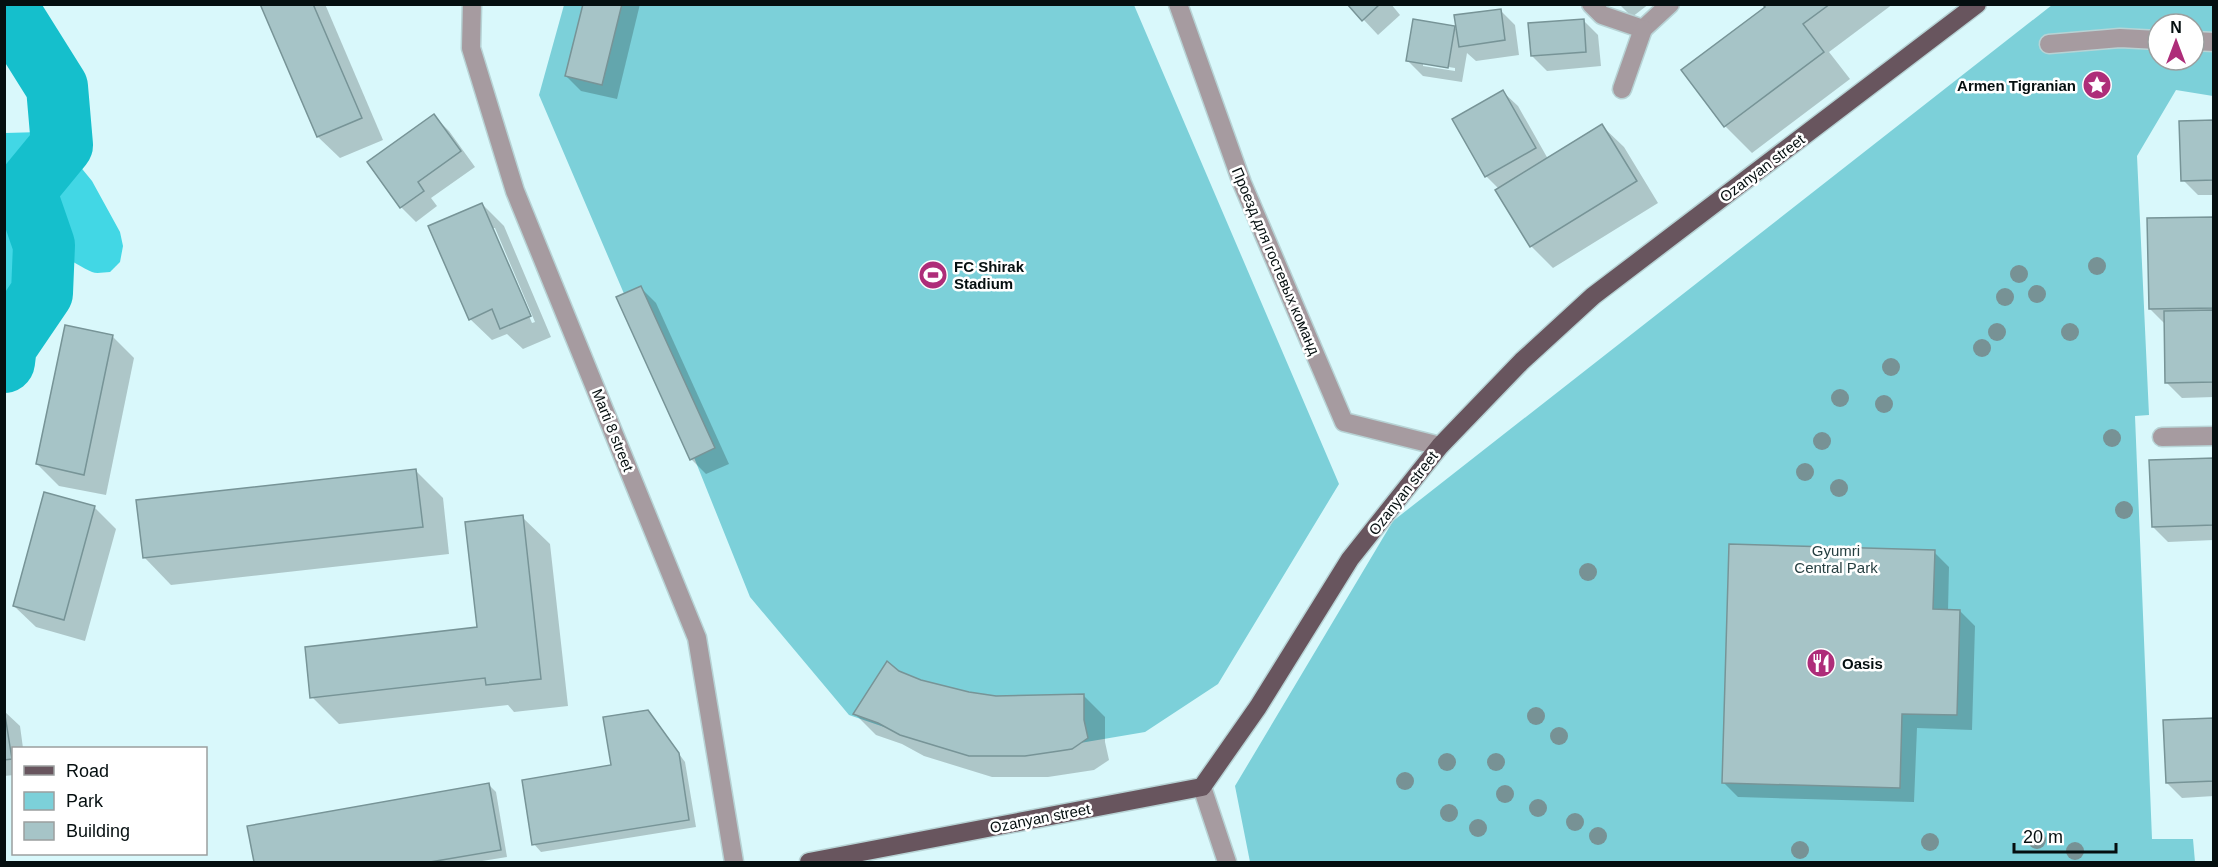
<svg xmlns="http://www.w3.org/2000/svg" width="2218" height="867" viewBox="0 0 2218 867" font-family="Helvetica,sans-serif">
  <rect width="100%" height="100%" fill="#d9f8fb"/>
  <g fill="#7cd0d9" fill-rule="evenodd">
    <polygon points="564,5 1134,5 1339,484 1218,684 1145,732 1027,752 969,756 849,715 750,597 693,455 539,95"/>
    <path d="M2052,5H2213V96L2176,90L2137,156L2149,415L2135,416L2152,839H2193L2195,862H1250L1235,786L1393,521ZM2158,24H2194V60H2158Z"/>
  </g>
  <path fill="#42d7e5" d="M41,132L56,137L92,181L120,232L123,246L120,262L110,272C104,272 97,274 92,272C82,268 74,260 62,259C30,258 27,303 18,327C14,337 7,344 5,356V133Z"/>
  <g fill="#0003" fill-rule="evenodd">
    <polygon points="262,4 325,4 383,140 340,158 318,137"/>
    <polygon points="585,4 640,4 617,99 581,91 566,76"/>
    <polygon points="1349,4 1391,4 1400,15 1378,35"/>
    <polygon points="1619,4 1649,4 1632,17"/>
    <polygon points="1764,4 1893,4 1829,52 1850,79 1752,153 1725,126 1767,8"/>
    <path d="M1500,10L1515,25L1519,55L1476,61L1467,53L1462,82L1423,76L1408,61L1454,27L1458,31ZM1423,63L1455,68V71L1423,66Z"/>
    <polygon points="1583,20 1598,35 1601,66 1547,71 1532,56"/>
    <polygon points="1503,92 1518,106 1548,159 1602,126 1624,147 1658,203 1553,268 1531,246 1499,189 1486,176"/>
    <polygon points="434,116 449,131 475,167 431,198 437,206 416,222 401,207"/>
    <polygon points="2214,122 2214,195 2198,195 2183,180"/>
    <path d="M482,204L504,226L551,337L523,349L507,334L492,340L470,319ZM492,228H495L535,322L532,323Z"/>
    <polygon points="2214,218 2214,397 2182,398 2167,383 2166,325 2150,309"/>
    <polygon points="641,288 656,303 729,464 706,474 691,459"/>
    <polygon points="112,336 134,358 106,495 59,486 37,464"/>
    <polygon points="2214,459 2214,540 2168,542 2153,527"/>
    <polygon points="416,471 443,498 449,554 171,585 144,557"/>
    <polygon points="45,494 95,508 116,529 85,641 36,627 14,606"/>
    <polygon points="522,517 550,544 568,706 514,712 508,705 339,724 312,697 479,629"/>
    <polygon points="1934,552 1949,567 1948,611 1960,611 1975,626 1972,730 1917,728 1914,802 1738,797 1723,782"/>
    <polygon points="921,681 969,693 996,697 1084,696 1105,717 1105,742 1109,760 1094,770 1048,777 992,777 924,756 902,744 876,735 855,714"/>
    <polygon points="4,711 20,726 23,748 14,748 14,775 4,776"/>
    <polygon points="648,712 685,762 696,827 541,852 534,844 613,766"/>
    <polygon points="2214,720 2214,796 2182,798 2167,783"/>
    <polygon points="488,784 496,792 507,857 476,862 255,862 249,828"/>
  </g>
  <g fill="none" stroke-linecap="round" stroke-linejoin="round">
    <polyline stroke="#15bfcc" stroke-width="62" points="4,362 6,346 42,293 44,245 25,190 62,145 57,87 5,4"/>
  </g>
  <g fill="#a6c4c7" stroke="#779497" stroke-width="1.5">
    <polygon points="260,4 313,4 362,118 317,137"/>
    <polygon points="583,4 622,4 602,85 565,76"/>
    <polygon points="1347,4 1380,4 1362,21"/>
    <polygon points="1762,4 1830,4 1803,24 1824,52 1724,127 1681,70 1765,7"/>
    <polygon points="1501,9 1505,40 1459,47 1454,15"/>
    <polygon points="1413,19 1455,26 1448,68 1406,61"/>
    <polygon points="1584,19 1586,52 1531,56 1528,23"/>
    <polygon points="1503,90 1536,148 1485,177 1452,119"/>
    <polygon points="434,114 461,151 418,182 424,191 400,208 367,162"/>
    <polygon points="2214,120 2214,180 2181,181 2179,121"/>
    <polygon points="1602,124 1637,181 1530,247 1495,190"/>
    <polygon points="482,203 531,316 500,329 492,309 469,320 428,226"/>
    <polygon points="2214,217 2214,308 2149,309 2147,218"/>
    <polygon points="641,286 715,448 690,460 616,297"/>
    <polygon points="2214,310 2214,382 2165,383 2164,311"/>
    <polygon points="65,325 113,335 84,475 36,464"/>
    <polygon points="2214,458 2214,525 2152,527 2149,460"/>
    <polygon points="416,469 423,527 143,558 136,500"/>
    <polygon points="44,492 95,506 64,620 13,606"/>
    <polygon points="523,515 541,679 486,685 485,678 310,698 305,647 477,627 465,522"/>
    <polygon points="1729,544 1935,550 1933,609 1960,610 1957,715 1902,714 1900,788 1722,783"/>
    <polygon points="887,661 899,671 921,680 969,692 996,696 1084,694 1084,720 1088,738 1072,749 1059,751 1025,756 969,756 900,735 878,723 853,714"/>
    <polygon points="4,709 12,759 4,760"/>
    <polygon points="648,710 679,753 689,820 532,845 522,780 611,765 603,717"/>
    <polygon points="2214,718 2214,781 2166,783 2163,720"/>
    <polygon points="489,783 501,850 430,862 254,862 247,826"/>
  </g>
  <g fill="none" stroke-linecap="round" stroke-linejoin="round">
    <g stroke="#b7d3d5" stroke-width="21">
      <g id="minor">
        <polyline points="472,4 471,48 515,191 697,638 734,862"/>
        <polyline points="1178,4 1242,183 1344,422 1440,446"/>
        <polyline points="1591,4 1602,15 1643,29 1670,4"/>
        <polyline points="2194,41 2214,42"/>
        <polyline points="2049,44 2120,38 2158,40"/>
        <polyline points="1622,89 1643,29"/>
        <polyline points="2162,437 2214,436"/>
        <polyline points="1202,787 1227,862"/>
      </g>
    </g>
    <g stroke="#b7d3d5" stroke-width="21">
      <polyline id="major" points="809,862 1202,787 1258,707 1350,559 1440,446 1522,361 1593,296 1977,4"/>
    </g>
    <use href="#minor" stroke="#a69ba0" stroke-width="18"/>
    <use href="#major" stroke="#68555e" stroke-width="18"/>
  </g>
  <g fill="#779295">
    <circle cx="2097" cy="266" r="9"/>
    <circle cx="2019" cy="274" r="9"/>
    <circle cx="2037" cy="294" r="9"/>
    <circle cx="2005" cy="297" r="9"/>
    <circle cx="1997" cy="332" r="9"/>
    <circle cx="2070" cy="332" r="9"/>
    <circle cx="1982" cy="348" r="9"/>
    <circle cx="1891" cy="367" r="9"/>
    <circle cx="1840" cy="398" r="9"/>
    <circle cx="1884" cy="404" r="9"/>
    <circle cx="2112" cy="438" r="9"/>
    <circle cx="1822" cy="441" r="9"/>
    <circle cx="1805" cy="472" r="9"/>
    <circle cx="1839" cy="488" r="9"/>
    <circle cx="2124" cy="510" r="9"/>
    <circle cx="1588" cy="572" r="9"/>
    <circle cx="1536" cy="716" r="9"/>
    <circle cx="1559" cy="736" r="9"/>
    <circle cx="1447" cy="762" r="9"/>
    <circle cx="1496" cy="762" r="9"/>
    <circle cx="1405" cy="781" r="9"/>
    <circle cx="1505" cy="794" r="9"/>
    <circle cx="1538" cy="808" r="9"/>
    <circle cx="1449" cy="813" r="9"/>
    <circle cx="1575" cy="822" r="9"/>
    <circle cx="1478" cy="828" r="9"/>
    <circle cx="1598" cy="836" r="9"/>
    <circle cx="2037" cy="840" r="9"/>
    <circle cx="1930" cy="842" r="9"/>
    <circle cx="1800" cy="850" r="9"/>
    <circle cx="2075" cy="851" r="9"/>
  </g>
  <defs>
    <g id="sight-disc" transform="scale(1.5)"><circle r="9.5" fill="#ae2d79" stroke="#fff"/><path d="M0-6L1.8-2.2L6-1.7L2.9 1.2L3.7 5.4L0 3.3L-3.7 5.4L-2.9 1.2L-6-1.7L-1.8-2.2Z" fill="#fff"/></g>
    <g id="stadium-disc" transform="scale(1.5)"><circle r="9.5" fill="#ae2d79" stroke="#fff"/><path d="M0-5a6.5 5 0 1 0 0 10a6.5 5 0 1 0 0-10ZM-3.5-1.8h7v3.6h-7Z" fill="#fff"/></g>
    <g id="restaurant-disc" transform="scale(1.5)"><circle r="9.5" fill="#ae2d79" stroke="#fff"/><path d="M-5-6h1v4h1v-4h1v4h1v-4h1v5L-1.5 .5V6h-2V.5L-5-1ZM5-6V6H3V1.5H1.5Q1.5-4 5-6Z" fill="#fff"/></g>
  </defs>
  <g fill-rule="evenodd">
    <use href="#sight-disc" x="2097" y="85"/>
    <use href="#stadium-disc" x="933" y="275"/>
    <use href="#restaurant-disc" x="1821" y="663"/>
  </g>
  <g text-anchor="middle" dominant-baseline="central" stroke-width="5" stroke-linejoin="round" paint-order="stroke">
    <g font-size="15" font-weight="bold" fill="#050f10" stroke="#fff" text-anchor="start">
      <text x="2076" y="85" text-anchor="end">Armen Tigranian</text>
      <text x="954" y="266">FC Shirak<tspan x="954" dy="17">Stadium</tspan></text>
      <text x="1842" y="663">Oasis</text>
    </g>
    <g font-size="15" fill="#050f10" stroke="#fff">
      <text transform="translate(1762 168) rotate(-37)">Ozanyan street</text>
      <text transform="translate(1276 261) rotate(67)">Проезд для гостевых команд</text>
      <text transform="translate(613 430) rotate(68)">Marti 8 street</text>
      <text transform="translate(1403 493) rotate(-52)">Ozanyan street</text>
      <text transform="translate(1040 818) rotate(-11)">Ozanyan street</text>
    </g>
    <g font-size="15" fill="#263f41" stroke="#fff">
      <text x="1836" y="550">Gyumri<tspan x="1836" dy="17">Central Park</tspan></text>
    </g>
  </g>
  <rect width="2218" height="867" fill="none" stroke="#050f10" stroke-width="12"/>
  <rect x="12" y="747" width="195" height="108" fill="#ffffff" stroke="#9b9f9f" stroke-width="1.5"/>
  <rect x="24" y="766" width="30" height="9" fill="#68555e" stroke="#9b9f9f" stroke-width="1.5"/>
  <text x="66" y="777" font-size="18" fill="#050f10">Road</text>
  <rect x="24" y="792" width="30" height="18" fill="#7cd0d9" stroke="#9b9f9f" stroke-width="1.5"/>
  <text x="66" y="807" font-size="18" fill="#050f10">Park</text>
  <rect x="24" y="822" width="30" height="18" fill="#a6c4c7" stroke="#9b9f9f" stroke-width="1.5"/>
  <text x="66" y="837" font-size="18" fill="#050f10">Building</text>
  <g transform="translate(2176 42)"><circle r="28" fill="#ffffff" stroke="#9b9f9f" stroke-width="1.5"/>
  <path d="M0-4.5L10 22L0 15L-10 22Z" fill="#ae2d79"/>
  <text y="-9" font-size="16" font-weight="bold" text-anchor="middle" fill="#050f10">N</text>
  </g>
  <path d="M2014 843v9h102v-9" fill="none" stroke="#050f10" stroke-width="3"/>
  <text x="2023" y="843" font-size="18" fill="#050f10" stroke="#ffffff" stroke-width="4.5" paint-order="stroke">20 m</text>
</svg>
